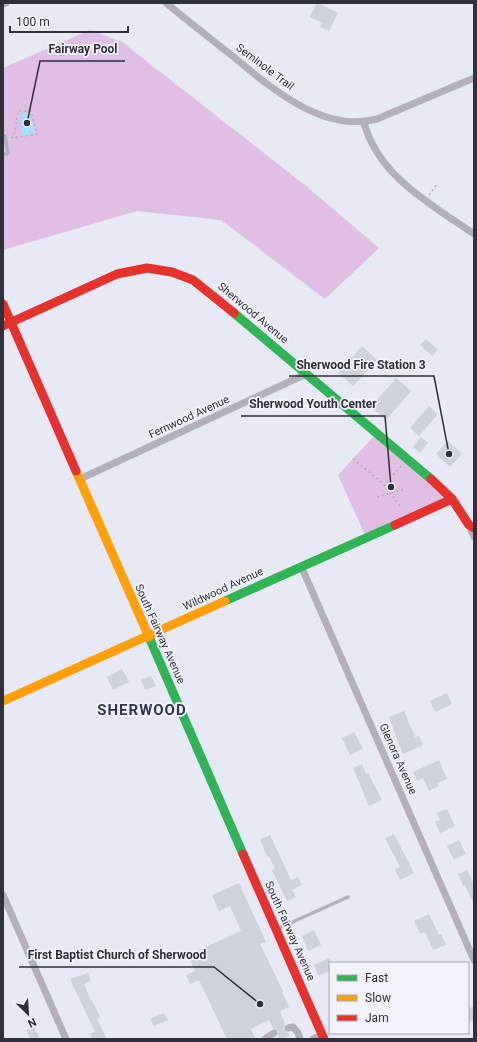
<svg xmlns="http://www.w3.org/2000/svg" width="477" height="1042" viewBox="0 0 477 1042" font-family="Roboto,sans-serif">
  <rect width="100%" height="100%" fill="#e7e9f4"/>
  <g fill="#dfbfe2">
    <polygon points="90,30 122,42 306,186 379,248 325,299 221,220 137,211 3,250 3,68"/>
    <polygon points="377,433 452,499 366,537 338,475"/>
  </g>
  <polygon fill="#a4dffc" points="22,113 29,113 35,133 21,136"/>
  <g fill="#cdd2dc">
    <polygon points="317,3 338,13 329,31 320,27 322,23 310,17"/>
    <polygon points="426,339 438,350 432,356 420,345"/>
    <polygon points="362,346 377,360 353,386 338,373"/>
    <polygon points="396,378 411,391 386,420 371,407"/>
    <polygon points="429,406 438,414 419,436 410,428"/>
    <polygon points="421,437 428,443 420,453 413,447"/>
    <polygon points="448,441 462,454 450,467 436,454"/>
    <polygon points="122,669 129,682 113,690 107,677"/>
    <polygon points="151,676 156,686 145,690 141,680"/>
    <polygon points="447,693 452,704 435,712 430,701"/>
    <polygon points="404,711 415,737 419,736 423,745 403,754 389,717"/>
    <polygon points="354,732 363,749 350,755 342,738"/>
    <polygon points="439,760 447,779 438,783 439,786 429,791 423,778 417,781 413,772"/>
    <polygon points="362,764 366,774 368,773 382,800 369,806 353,768"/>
    <polygon points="447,809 455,826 440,833 435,822 440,820 436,813"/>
    <polygon points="394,834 414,873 400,880 395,869 400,867 385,838"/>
    <polygon points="270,835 291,880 298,877 302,885 292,890 296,897 287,901 272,870 275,869 269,856 267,857 260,839"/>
    <polygon points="459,840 466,854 454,860 447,846"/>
    <polygon points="467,870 474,885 474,905 465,885 463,886 458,874"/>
    <polygon points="239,883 266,942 260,944 283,991 282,992 289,1007 280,1011 285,1024 283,1029 290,1035 282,1039 278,1039 278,1031 273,1028 269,1020 251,1029 255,1039 227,1039 199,980 190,984 186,975 195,971 188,955 241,931 230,906 219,911 212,895"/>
    <polygon points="429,914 439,935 441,934 446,945 433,950 425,932 420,934 414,921"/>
    <polygon points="314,930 321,945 308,951 302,936"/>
    <polygon points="330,958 330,971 318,976 314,965"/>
    <polygon points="88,973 91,981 84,984 91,1001 92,1000 100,1017 97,1019 107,1039 93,1039 90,1034 95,1032 70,979"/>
    <polygon points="474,1006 474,1020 468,1022 468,1009"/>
    <polygon points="164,1013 168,1020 154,1026 150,1019"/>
    <polygon points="34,1027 40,1039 30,1039 26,1030"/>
  </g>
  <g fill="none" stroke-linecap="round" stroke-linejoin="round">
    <g stroke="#b2b0ba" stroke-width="1.5" stroke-dasharray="2 3" stroke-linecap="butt">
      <polyline points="3,125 4,131"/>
      <polyline points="11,137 14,138 37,134 31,111 18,111 14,138"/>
      <polyline points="429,195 438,183"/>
      <polyline points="353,459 384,484"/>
      <polyline points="377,497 405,489"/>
      <polyline points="400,506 384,485 403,464"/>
    </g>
    <g stroke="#b3afbc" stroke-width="3.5">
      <polyline points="3,155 8,153 5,136"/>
      <polyline points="277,929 348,897"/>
    </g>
    <g stroke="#b3afbc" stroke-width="7">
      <path d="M166,3C187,20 208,37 230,54C269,86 322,134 377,119L474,78"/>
      <polyline points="3,4 6,3"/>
      <path d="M364,123C379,177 431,204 474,234"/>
      <polyline points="80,479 306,374"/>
      <polyline points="469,525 474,537"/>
      <polyline points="301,566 474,960"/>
      <polyline points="3,895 66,1039"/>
      <polyline points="288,1028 293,1027 298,1033 300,1039"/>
      <polyline points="265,1039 274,1033"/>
      <polyline points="313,1039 322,1035"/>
    </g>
    <g stroke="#30b455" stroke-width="9">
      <polyline points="234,313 431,479"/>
      <polyline points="225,601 395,525"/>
      <polyline points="149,637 243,854"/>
    </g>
    <g stroke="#ff9f0a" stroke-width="9">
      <polyline points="76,471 149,637"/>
      <polyline points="3,701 225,601"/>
    </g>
    <g stroke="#e5322d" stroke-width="9">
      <polyline points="3,304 76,471"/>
      <polyline points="3,326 117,274 147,268 172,272 193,280 234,313"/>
      <polyline points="431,479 452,499 469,525 474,528"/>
      <polyline points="395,525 452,499"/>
      <polyline points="243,854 324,1039"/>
    </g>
  </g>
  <g text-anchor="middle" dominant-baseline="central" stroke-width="3.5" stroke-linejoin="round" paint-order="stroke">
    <g font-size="11" fill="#2e303d" stroke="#f2f3fa">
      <text transform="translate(265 67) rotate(37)">Seminole Trail</text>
      <text transform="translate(253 313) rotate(40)">Sherwood Avenue</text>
      <text transform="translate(189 417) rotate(-25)">Fernwood Avenue</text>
      <text transform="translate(223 589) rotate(-25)">Wildwood Avenue</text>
      <text transform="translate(160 634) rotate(66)">South Fairway Avenue</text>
      <text transform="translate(398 759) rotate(66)">Glenora Avenue</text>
      <text transform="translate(290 931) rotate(66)">South Fairway Avenue</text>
    </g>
    <g font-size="15" font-weight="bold" letter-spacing="1" fill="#323650" stroke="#f2f3fa">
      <text x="142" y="710">SHERWOOD</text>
    </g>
  </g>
  <path fill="none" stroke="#2e303d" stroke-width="1.5" d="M27 123L40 61H125M449 454L434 376H289M391 487L385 416H241M260 1004L214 967H19"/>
  <g fill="#2e303d" stroke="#f2f3fa" stroke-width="1.5">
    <circle cx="27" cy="123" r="4"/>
    <circle cx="449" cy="454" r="4"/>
    <circle cx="391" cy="487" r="4"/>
    <circle cx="260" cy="1004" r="4"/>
  </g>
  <g font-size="12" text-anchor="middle" font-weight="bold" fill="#2e303d" stroke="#f2f3fa" stroke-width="3.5" stroke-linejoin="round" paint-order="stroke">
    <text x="83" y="53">Fairway Pool</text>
    <text x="361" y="369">Sherwood Fire Station 3</text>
    <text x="313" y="408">Sherwood Youth Center</text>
    <text x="117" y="959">First Baptist Church of Sherwood</text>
  </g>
  <rect width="477" height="1042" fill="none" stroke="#2e303d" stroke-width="8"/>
  <rect x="329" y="962" width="140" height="72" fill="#f2f3fa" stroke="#a4a5ae"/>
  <rect x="337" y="975" width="20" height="6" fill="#30b455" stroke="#a4a5ae"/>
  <text x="365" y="982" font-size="12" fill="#2e303d">Fast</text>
  <rect x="337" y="995" width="20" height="6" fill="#ff9f0a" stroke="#a4a5ae"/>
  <text x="365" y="1002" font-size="12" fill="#2e303d">Slow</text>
  <rect x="337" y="1015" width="20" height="6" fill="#e5322d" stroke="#a4a5ae"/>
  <text x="365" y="1022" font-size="12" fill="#2e303d">Jam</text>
  <g transform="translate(28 1014) rotate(155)" stroke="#f2f3fa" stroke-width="3" paint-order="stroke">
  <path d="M0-3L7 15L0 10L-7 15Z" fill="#2e303d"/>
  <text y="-6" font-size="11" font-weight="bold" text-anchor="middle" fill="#2e303d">N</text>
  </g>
  <path d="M10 26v6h118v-6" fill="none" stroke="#2e303d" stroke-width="2"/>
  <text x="16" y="26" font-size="12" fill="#2e303d" stroke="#f2f3fa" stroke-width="3" paint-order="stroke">100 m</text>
</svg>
